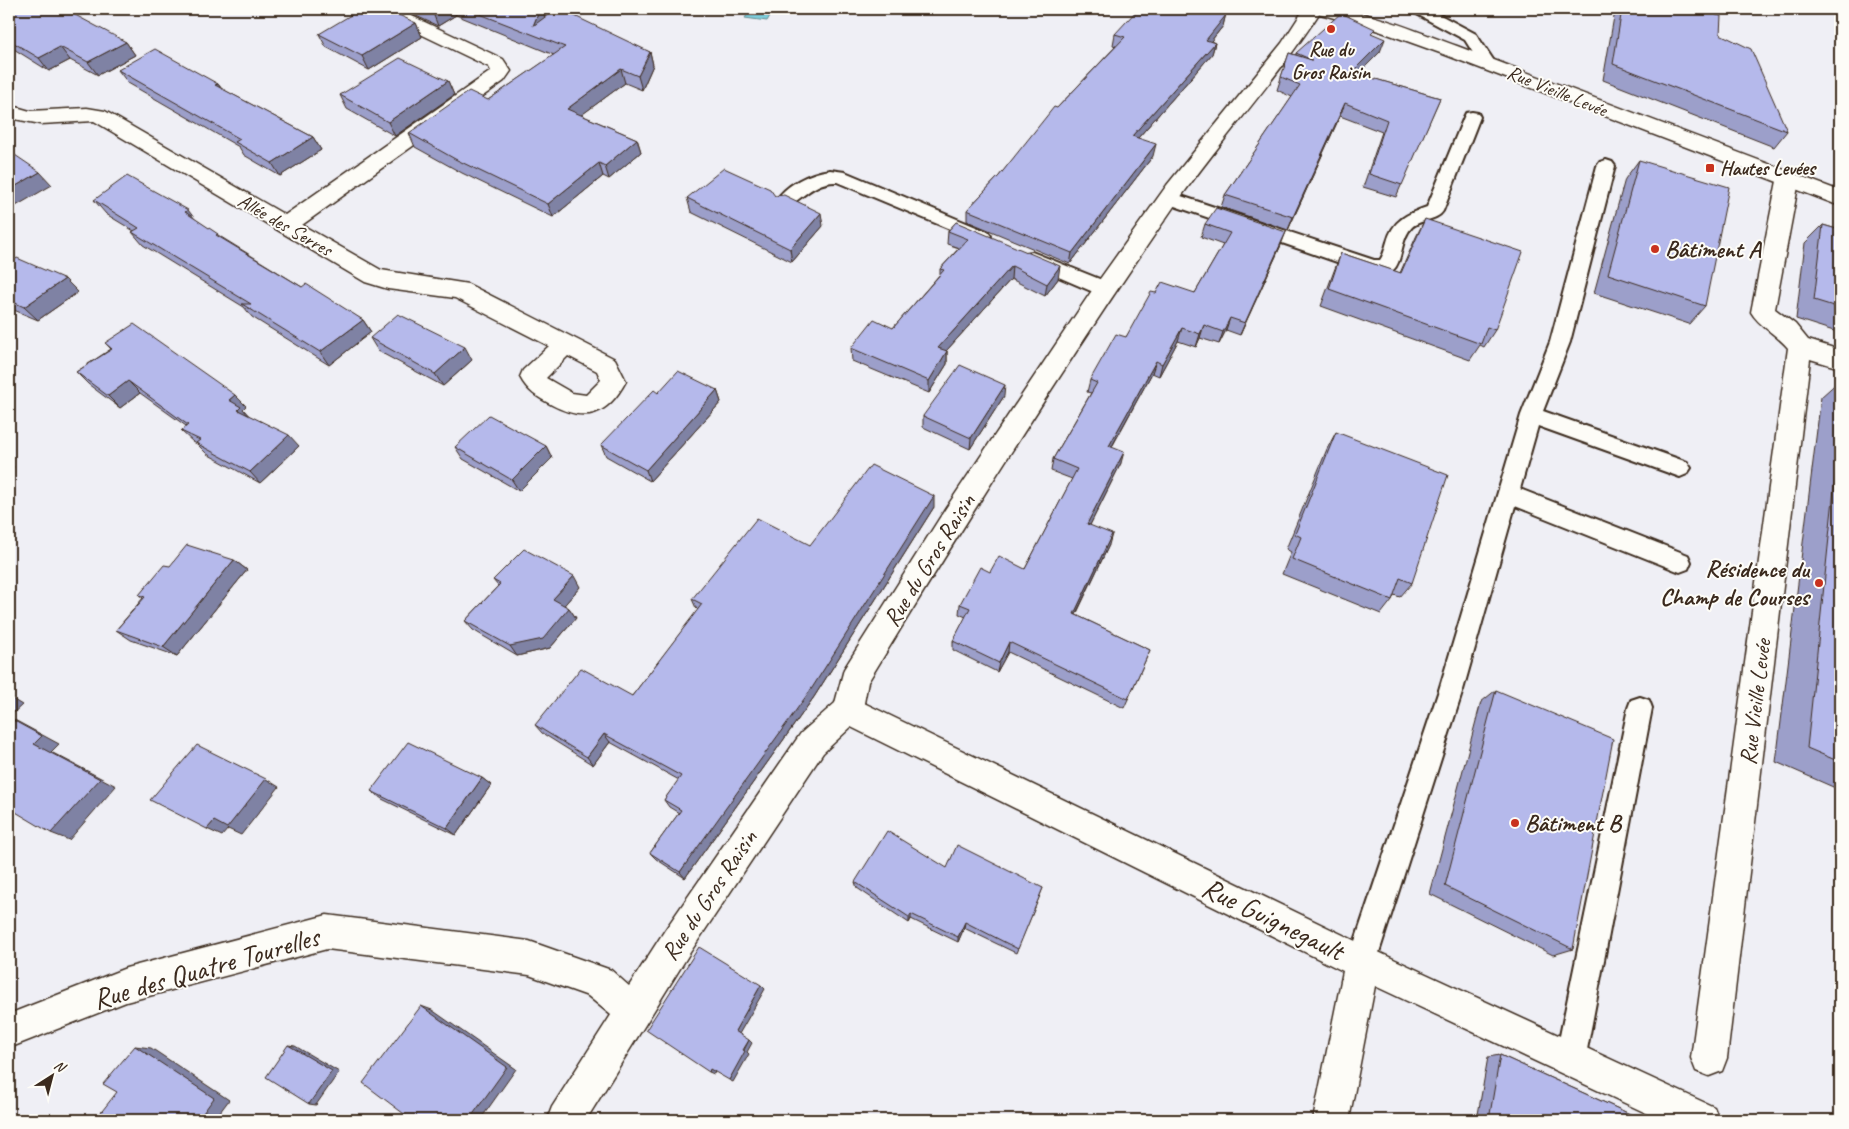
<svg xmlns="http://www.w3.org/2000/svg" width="1849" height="1129" viewBox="0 0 1849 1129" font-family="Caveat,sans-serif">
  <rect width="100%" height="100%" fill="#efeff5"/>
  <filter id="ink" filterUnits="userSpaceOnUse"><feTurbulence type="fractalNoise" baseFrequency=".02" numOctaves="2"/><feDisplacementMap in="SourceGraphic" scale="10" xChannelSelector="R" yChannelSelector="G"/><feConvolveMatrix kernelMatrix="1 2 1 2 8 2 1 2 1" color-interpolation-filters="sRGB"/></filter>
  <g filter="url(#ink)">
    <polygon fill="#7ecddb" stroke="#638c8f" points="751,9 774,9 767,21 745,18"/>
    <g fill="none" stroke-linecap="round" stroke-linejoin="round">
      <g stroke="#3b2a1e" stroke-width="4">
        <g id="lane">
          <polygon points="1411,9 1429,9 1476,34 1496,64 1488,69 1482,67 1465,40 1413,12"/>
          <path d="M1472,112L1478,113L1480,117L1443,211C1437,221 1421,219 1412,227C1394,245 1410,284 1366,272L1163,202L1160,198L1163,194H1175L1374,260H1380C1384,255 1385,248 1387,242C1393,220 1407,214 1427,207L1464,117L1466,113Z"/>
          <polygon points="1606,160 1612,162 1615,166 1570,342 1543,411 1687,462 1691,468 1687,474 1680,477 1538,426 1520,489 1688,555 1691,562 1688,569 1680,572 1515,506 1463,690 1376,962 1372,972 1362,976 1352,972 1348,962 1439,690 1521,415 1550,342 1597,166 1600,162"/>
          <path d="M830,170L845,172L988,232L991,236L988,240L982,242L976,240L837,182C807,181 795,212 777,207L774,203C786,184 809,173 830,170Z"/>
          <polygon points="1032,252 1112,284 1114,289 1112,294 1105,296 1098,294 1026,263 1023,258 1026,253"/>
          <polygon points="1640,697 1649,700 1652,708 1585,1060 1580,1070 1570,1075 1560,1070 1555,1060 1628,708 1631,700"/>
        </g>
      </g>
      <g stroke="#3b2a1e" stroke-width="3">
        <g id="street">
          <path d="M374,9H397L503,59L511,71L504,81L302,225L381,270L468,284L615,359L626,381C608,415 586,423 552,405C537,397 528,392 520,377L523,370L549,346L455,298L388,289L365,282L94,121L41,124L9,118V105L30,111L87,108L105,111L285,215L491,71L489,67L377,13ZM568,356L597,371L601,380L586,395L572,393L546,378Z"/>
          <path d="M1304,9H1322C1278,78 1222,138 1175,205C1067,361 966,521 868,682L864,703L1374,950L1714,1107L1719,1120H1661L1375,986L1349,1120H1313L1343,971L851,727L823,753L689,954L586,1120H547L552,1107L611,1015L588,996L529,975L327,949L126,1002L9,1048V1014L126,968L327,915L529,941L611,970L629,986L665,930L801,733L835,703L844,669L946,508L1097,283L1167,185L1282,43Z"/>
          <path d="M1788,174L1795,176L1799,181L1775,309L1795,324L1808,340L1840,350V368L1810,359L1727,1058L1722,1071L1709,1076L1696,1071L1691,1058L1788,348C1777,335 1759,326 1751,312L1777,181L1781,176Z"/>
        </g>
      </g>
      <g stroke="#3b2a1e" stroke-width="3">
        <path id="secondary" d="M1314,9C1362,6 1412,30 1457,46L1840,191V206L1443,54L1379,31L1317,13Z"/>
      </g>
      <use href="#lane" fill="#fdfcf7" fill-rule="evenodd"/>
      <use href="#street" fill="#fdfcf7" fill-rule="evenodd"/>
      <use href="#secondary" fill="#fdfcf7" fill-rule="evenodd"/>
    </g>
    <g fill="#9c9fca" stroke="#3b2a1e">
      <polygon points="9,9 126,42 135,55 98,75 70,60 49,71 9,46"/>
      <polygon points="401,9 543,9 545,17 650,52 653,65 642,90 625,83 581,115 637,139 641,152 609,179 603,176 553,217 462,173 415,147 409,133 488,100 554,55 456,15 438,26"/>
      <polygon points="1227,9 1223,26 1211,41 1215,43 1212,54 1138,138 1153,156 1070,264 967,221 967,210 999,176 1057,108 1116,46 1113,45 1115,34"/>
      <polygon points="1616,9 1717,9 1716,15 1720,34 1787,131 1774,147 1603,80 1615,11"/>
      <polygon points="416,23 422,37 369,70 326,47 319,34"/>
      <polygon points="1373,34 1380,52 1358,74 1440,98 1396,197 1363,187 1382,132 1340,116 1288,230 1221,207 1225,195 1292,97 1277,90 1289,53 1296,55 1296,53"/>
      <polygon points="118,70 218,84 222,89 313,137 321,150 280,176 244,155 239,147 128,83"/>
      <polygon points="448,81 454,95 395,136 347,109 340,95"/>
      <polygon points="1639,160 1705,306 1689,324 1594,293 1625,179"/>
      <polygon points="775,196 823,226 792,262 691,212 687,198"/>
      <polygon points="94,200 195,219 221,237 302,287 363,320 371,332 329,365 252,317 244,307 143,245 132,232 134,231 106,214"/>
      <polygon points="1425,219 1495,330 1484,347 1480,345 1470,360 1321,306 1334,271 1341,253 1400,273 1416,237"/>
      <polygon points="956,222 1058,279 1045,296 1011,279 946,351 947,351 947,364 929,393 852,361 851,348 893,328 940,274 940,269 959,248 947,244 948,231"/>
      <polygon points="1205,224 1281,245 1240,335 1226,330 1219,344 1200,338 1196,347 1178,341 1159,376 1152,373 1112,447 1121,463 1090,525 1109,545 1076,615 1150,650 1124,708 1008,652 997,672 953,650 953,641 966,617 959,614 960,604 990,572 1025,569 1072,479 1051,471 1053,459 1091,393 1087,392 1090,380 1126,337 1156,293 1195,293 1223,245 1201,237"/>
      <polygon points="1823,225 1840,230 1840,333 1796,319 1805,243"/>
      <polygon points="9,264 65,279 78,292 38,320 9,308"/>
      <polygon points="370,338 472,360 443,386 378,351"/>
      <polygon points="105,343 246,406 243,409 248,415 299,446 260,483 207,454 197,444 193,442 181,431 186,426 140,393 120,408 88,384 76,372 111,349"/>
      <polygon points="1840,380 1840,790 1776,762 1821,397"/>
      <polygon points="717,390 721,402 650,481 606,456 601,445 658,393"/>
      <polygon points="1004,396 970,449 923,427 923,416"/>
      <polygon points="1336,432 1412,583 1400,597 1394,595 1392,600 1381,614 1282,574 1291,552 1286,549 1327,449"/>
      <polygon points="546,446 552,458 519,491 463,459 455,447"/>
      <polygon points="934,507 814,697 685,878 656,859 650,853 679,813 669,807 664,800 679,780 610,742 593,765 542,733 535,725 632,696 698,610 696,608 692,599 810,545"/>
      <polygon points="234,560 247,570 177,656 131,640 116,630 143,598 139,595 170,566"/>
      <polygon points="493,580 580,587 564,605 569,608 576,618 550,648 517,656 473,630 465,621 498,586"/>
      <polygon points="1496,690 1573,949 1553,955 1430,894 1481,702"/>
      <polygon points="482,778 491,785 456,835 382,799 371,791"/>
      <polygon points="947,868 1043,888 1016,953 964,928 958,942 911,919 909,923 857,888 855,882"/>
      <polygon points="1840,1041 1840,1120 1839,1042"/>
      <polygon points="1500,1055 1643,1120 1477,1120 1488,1057"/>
    </g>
    <g fill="#7f82a4" stroke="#3b2a1e">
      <polygon points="440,9 453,9 456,15 438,26 433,13"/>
      <polygon points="540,9 543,9 546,19 533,26"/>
      <polygon points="1227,9 1223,26 1203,51 1206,40"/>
      <polygon points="416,23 422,37 369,70 362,56"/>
      <polygon points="1385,39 1380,52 1347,85 1352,72"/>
      <polygon points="126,42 135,55 98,75 88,62"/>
      <polygon points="1215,43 1212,54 1130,147 1132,136"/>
      <polygon points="60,47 70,60 49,71 39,58"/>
      <polygon points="650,52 653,65 642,90 638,76"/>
      <polygon points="621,69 625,83 572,122 567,109"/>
      <polygon points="448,81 454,95 395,136 388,122"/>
      <polygon points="218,84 227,97 215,85"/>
      <polygon points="1345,103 1340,116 1288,230 1293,217"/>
      <polygon points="313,137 321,150 280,176 272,163"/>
      <polygon points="637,139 641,152 609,179 605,166"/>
      <polygon points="1156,144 1153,156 1070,264 1072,253"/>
      <polygon points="599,163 603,176 553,217 548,204"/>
      <polygon points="40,172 52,185 9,210 9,190"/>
      <polygon points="188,210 198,223 185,212"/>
      <polygon points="821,213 823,226 792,262 790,249"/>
      <polygon points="1286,232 1281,245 1240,335 1245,323"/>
      <polygon points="1012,266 1011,279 938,360 938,348"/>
      <polygon points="1060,266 1058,279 1045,296 1047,284"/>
      <polygon points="65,279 78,292 38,320 24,307"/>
      <polygon points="1230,318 1226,330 1219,344 1223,332"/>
      <polygon points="363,320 371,332 329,365 320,352"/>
      <polygon points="1204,325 1200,338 1196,347 1200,334"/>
      <polygon points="1182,328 1178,341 1159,376 1162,364"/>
      <polygon points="465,347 472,360 443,386 435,374"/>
      <polygon points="947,351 947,364 929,393 929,381"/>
      <polygon points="1156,361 1152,373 1106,457 1109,446"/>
      <polygon points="128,381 140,393 120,408 108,396"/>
      <polygon points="1005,385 1004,396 970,449 971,438"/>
      <polygon points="717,390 721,402 650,481 646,470"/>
      <polygon points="235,395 246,406 243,409 251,418 249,421 229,400"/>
      <polygon points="289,435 299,446 260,483 250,472"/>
      <polygon points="546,446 552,458 519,491 512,480"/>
      <polygon points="1124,452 1121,463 1085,535 1087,524"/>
      <polygon points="9,462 14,467 9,470"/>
      <polygon points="934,496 934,507 814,697 685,878 680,872"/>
      <polygon points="1112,534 1109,545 1071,624 1074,614"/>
      <polygon points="234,560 247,570 177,656 163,647"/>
      <polygon points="574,576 580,587 560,610 553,599"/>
      <polygon points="569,608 576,618 550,648 517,656 510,646"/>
      <polygon points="1009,642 1008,652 997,672 999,663"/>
      <polygon points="9,697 22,705 9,717 59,744 51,752 116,786 69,840 51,833 34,744 9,718"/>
      <polygon points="604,734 610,742 593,765 587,757"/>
      <polygon points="482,778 491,785 456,835 447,828"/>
      <polygon points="266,779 279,787 241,835 228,829 222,836 207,829 214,821"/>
      <polygon points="911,914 911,919 909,923 909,917"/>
      <polygon points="965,922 964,928 958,942 958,937"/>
      <polygon points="761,985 765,989 739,1034 735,1031"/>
      <polygon points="421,1006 432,1010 516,1069 480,1120 469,1120"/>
      <polygon points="749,1040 752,1043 747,1052 749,1054 733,1082 729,1080"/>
      <polygon points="288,1045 295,1046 339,1072 316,1105 309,1104"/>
      <polygon points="135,1046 151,1048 229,1100 214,1120 198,1120"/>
      <polygon points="710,1069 715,1071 714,1074 709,1072"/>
    </g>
    <g fill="#b5b9eb" stroke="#3b2a1e">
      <polygon points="9,9 64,9 126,42 88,62 60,47 39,58 9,40"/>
      <polygon points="361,9 386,9 416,23 362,56 319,34"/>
      <polygon points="423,9 440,9 433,13"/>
      <polygon points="467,9 540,9 533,26 556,9 560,9 650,52 638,76 621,69 567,109 637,139 605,166 599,163 548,204 455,159 409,133 469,91 488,100 565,47"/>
      <polygon points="1138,9 1227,9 1223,14 1226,15 1206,40 1215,43 1132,136 1156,144 1072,253 967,210 999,176 1054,107 1057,108 1125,37 1115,34"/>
      <polygon points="1622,9 1717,9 1716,15 1721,16 1720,34 1751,49 1787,131 1613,64"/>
      <polygon points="1341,13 1375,29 1371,33 1385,39 1352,72 1440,98 1402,185 1369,174 1387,120 1345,103 1293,217 1225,195 1300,85 1281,77 1289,53 1312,60 1296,53"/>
      <polygon points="155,49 218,84 215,85 313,137 272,163 235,142 240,139 118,70"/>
      <polygon points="400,58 448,81 388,122 340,95"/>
      <polygon points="9,151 40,172 9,190"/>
      <polygon points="1639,160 1729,187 1705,306 1608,274"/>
      <polygon points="724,168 770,189 775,196 784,195 821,213 790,249 687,198"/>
      <polygon points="127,176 188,210 185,212 218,234 216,235 302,287 306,284 363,320 320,352 242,304 251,304 132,232 139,228 94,200"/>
      <polygon points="1216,208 1286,232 1245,323 1230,318 1223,332 1204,325 1200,334 1182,328 1162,364 1156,361 1109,446 1124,452 1087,524 1112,534 1074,614 1150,650 1128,699 1009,642 999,663 953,641 970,608 960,604 980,567 990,572 999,556 1025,569 1077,469 1053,459 1097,383 1090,380 1116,334 1126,337 1151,292 1156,293 1162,282 1195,293 1230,233 1205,224"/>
      <polygon points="1425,219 1523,252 1495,330 1487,327 1481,344 1329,289 1341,253 1401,273"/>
      <polygon points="956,222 1060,266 1047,284 1012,266 938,348 947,351 929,381 851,348 874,319 893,328 944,270 940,269 968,239 948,231"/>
      <polygon points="1823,225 1840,230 1840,308 1814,300"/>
      <polygon points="17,258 65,279 24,307 9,300 9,264"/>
      <polygon points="398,314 465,347 435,374 370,338"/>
      <polygon points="134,324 235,395 229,400 241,407 238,410 289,435 250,472 196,443 200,440 181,431 188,425 128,381 108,396 76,372 112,349 105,343"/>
      <polygon points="960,365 1005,385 971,438 923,416"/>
      <polygon points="678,371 717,390 646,470 601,445 654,390 658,393"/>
      <polygon points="489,415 546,446 512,480 455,447"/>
      <polygon points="1336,432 1448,475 1412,583 1400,578 1392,600 1292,559 1301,537 1295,534"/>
      <polygon points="1840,432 1840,762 1807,748"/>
      <polygon points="871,465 934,496 812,688 680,872 650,853 681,810 664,800 681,776 604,734 587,757 535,725 581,668 632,696 702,604 692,599 757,518 810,545"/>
      <polygon points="187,545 234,560 163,647 116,630 145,597 139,595 164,565 170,566"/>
      <polygon points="524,549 574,576 553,599 569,608 543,639 510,646 465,621 500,584 493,580"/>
      <polygon points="1496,690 1613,739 1573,949 1445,886"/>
      <polygon points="9,718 42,736 34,744 100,779 51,833 9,808"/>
      <polygon points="408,742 482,778 447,828 371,791"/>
      <polygon points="197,745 266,779 227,828 214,821 207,829 150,800"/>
      <polygon points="887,831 947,868 957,845 1043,888 1018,949 965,922 958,937 911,914 909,917 855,882"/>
      <polygon points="699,947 761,985 735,1031 749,1040 743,1050 745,1051 729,1080 710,1069 709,1072 646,1030"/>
      <polygon points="421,1006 507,1067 469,1120 412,1120 363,1083"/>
      <polygon points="288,1045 332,1071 309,1104 266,1077"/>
      <polygon points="135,1046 214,1098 198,1120 95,1120 117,1092 103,1084"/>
      <polygon points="1500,1055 1643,1120 1489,1120"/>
    </g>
  </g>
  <g fill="#c8321e" stroke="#fdfcf7" stroke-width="2">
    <circle cx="1331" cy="29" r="5"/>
    <rect x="1705" y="163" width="10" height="10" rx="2.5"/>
    <circle cx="1655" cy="249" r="5"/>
    <circle cx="1819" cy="583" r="5"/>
    <circle cx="1515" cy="823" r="5"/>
  </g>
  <g text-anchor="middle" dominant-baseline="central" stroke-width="4" stroke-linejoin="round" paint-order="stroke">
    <g font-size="20" font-weight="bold" fill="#3b2a1e" stroke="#fdfcf7">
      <text x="1331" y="49">Rue du<tspan x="1331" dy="23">Gros Raisin</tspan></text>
      <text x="1720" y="168" text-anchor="start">Hautes Levées</text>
    </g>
    <g font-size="20" fill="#3b2a1e" stroke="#fdfcf7">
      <text transform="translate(1557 91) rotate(22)">Rue Vieille Levée</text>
      <text transform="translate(285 225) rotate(30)">Allée des Serres</text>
    </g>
    <g font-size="24" font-weight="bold" fill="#3b2a1e" stroke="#fdfcf7" text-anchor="start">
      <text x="1665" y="249">Bâtiment A</text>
      <text x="1809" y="569" text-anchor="end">Résidence du<tspan x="1809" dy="28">Champ de Courses</tspan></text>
      <text x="1525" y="823">Bâtiment B</text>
    </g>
    <g font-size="24" fill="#3b2a1e" stroke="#fdfcf7">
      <text transform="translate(929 560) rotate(-58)">Rue du Gros Raisin</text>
      <text transform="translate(1755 702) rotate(-83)">Rue Vieille Levée</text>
      <text transform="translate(709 895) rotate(-56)">Rue du Gros Raisin</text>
    </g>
    <g font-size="29" fill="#3b2a1e" stroke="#fdfcf7">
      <text transform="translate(1273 919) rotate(26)">Rue Guignegault</text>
      <text transform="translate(206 968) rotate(-16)">Rue des Quatre Tourelles</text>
    </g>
  </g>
  <rect width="1849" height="1129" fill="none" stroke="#fdfcf7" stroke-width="30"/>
  <rect x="15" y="15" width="1819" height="1099" fill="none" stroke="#3b2a1e" stroke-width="2" filter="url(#ink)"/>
  <g transform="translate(52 1076) rotate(36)" stroke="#fdfcf7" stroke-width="4" paint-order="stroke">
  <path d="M0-4L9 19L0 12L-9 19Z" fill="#3b2a1e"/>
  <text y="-8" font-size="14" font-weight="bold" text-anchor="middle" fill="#3b2a1e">N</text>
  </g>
</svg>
